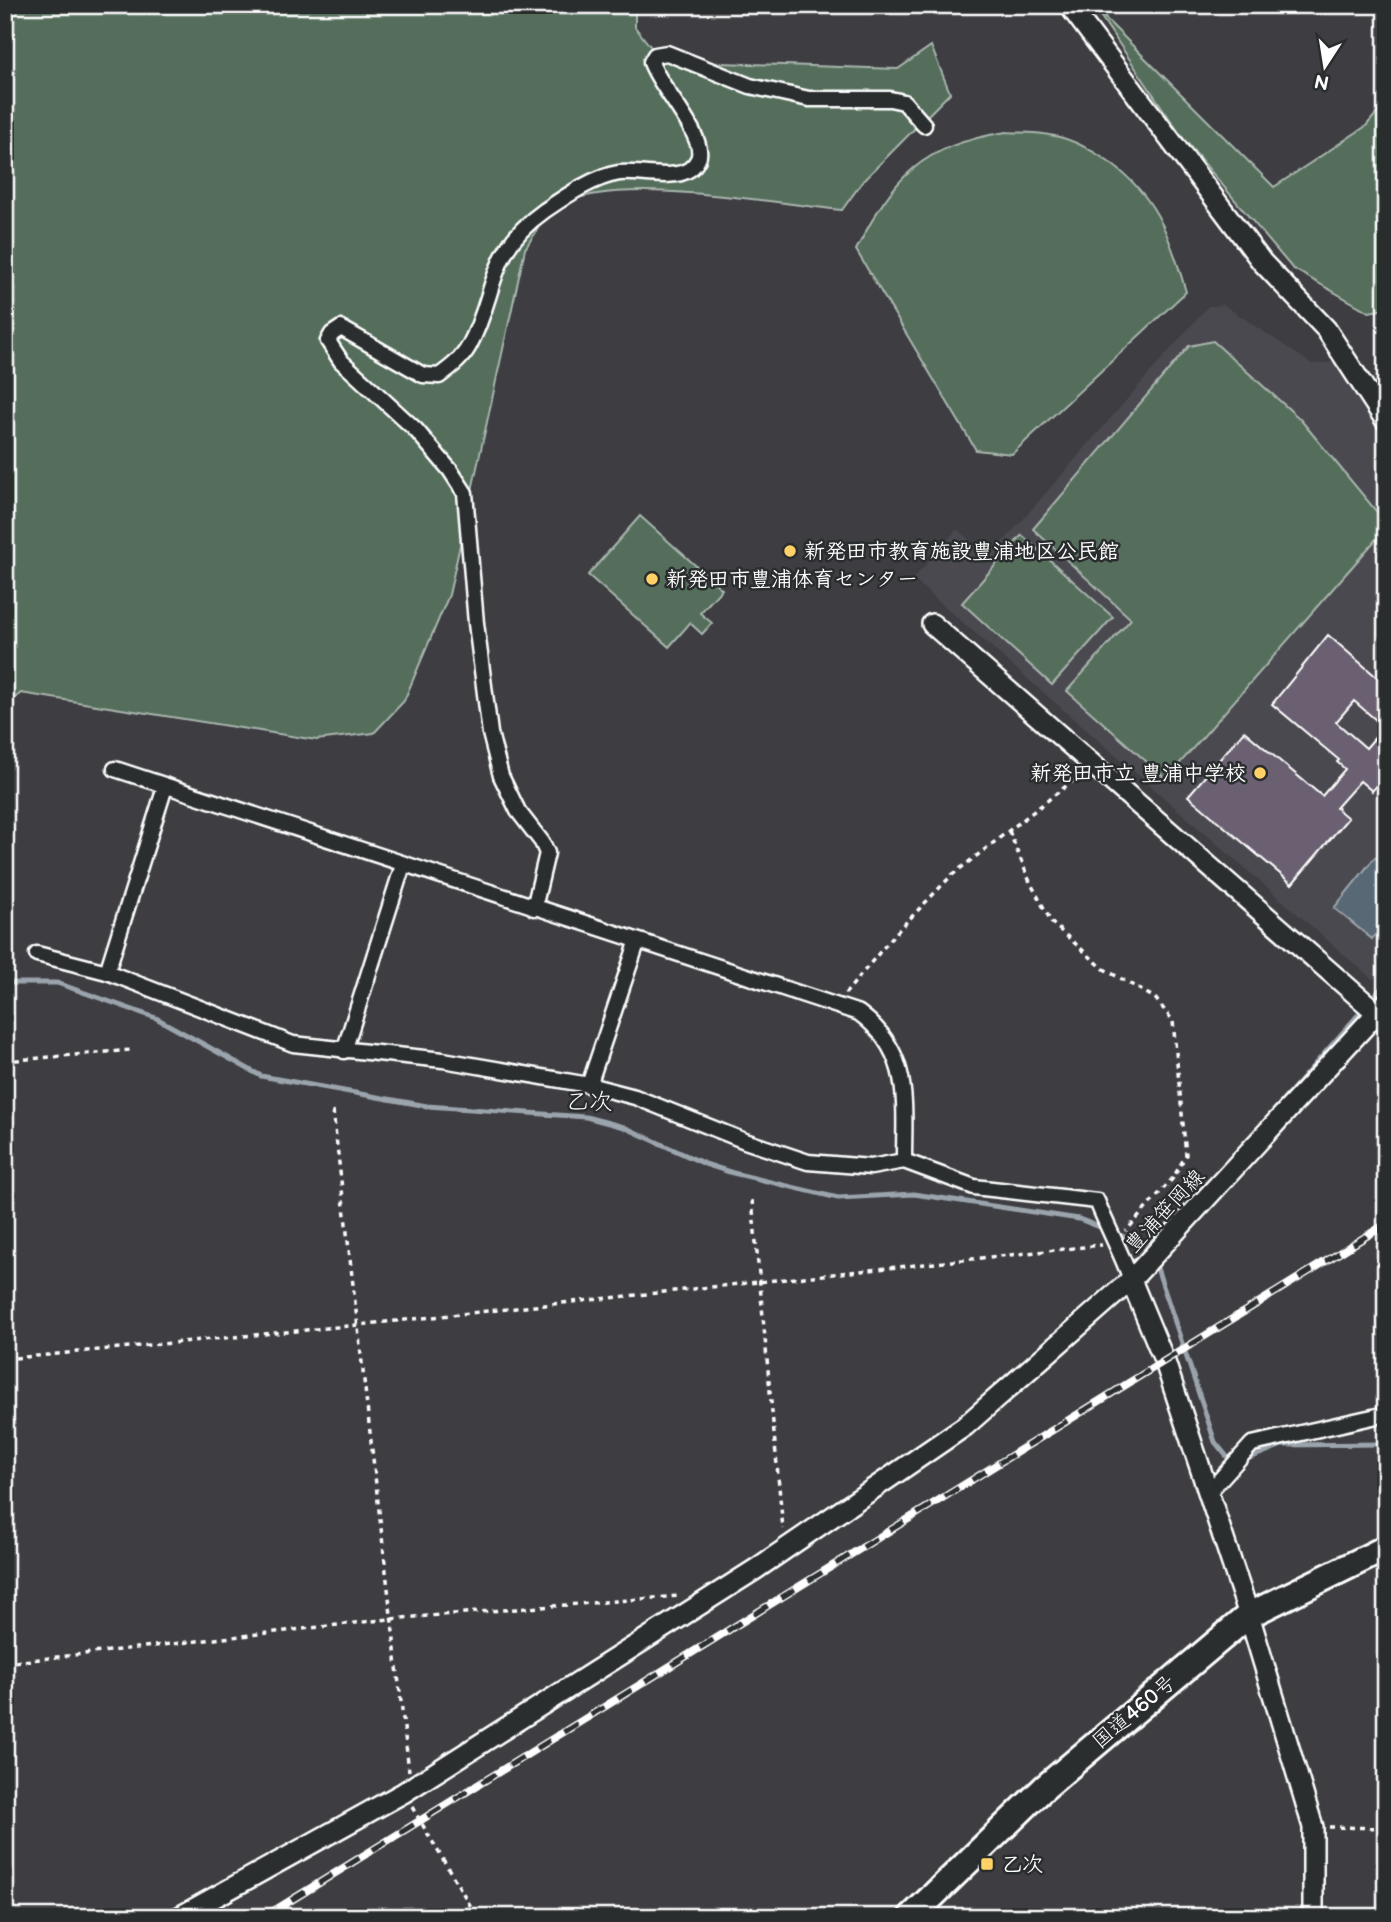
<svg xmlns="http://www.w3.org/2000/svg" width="1391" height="1922" viewBox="0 0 1391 1922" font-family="'Balsamiq Sans','Klee One',sans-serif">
  <rect width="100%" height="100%" fill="#3d3d42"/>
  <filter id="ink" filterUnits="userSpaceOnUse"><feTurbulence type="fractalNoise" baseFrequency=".0143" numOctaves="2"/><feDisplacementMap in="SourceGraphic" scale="14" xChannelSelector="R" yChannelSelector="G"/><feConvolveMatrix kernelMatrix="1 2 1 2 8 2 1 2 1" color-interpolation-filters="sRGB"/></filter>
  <g filter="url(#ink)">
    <polygon fill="#4a4850" points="1224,305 1312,364 1335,362 1386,442 1386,966 1373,980 913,579 957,529 975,545 994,546 1004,541 1208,306"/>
    <g fill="#546e5c" stroke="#aab6ae" stroke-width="2">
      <path d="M5,5H635V27L662,61L898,69L931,46L950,93L863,181L842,210C773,203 621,175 562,204C545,212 535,234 525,249L449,595L404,701L374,733L316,740L21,693L5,706Z"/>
      <polygon points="1095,8 1274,187 1366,126 1386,102 1386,309 1369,312 1292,268 1182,137"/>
      <path d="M1006,132C1020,133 1035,132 1049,135C1067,137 1088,148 1103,158C1155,192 1170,235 1186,292L1012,454L976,450L856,250C894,176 921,146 1006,132Z"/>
      <polygon points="1213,341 1300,419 1386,523 1386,528 1166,779 1067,691 1131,619 1033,529 1189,346"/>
      <polygon points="640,516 722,589 700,613 712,623 702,634 690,623 669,647 588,575"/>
      <polygon points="1022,535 1113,617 1052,685 962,603"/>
    </g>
    <polygon fill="#596775" stroke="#9ba4ac" stroke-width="2" points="1375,857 1386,866 1386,921 1372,939 1334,908"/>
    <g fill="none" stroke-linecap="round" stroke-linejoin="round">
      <g stroke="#9ba4ac" stroke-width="5">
        <polyline points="5,983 57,983 156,1018 261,1076 427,1106 586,1117 624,1127 705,1164 733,1173 838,1198 914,1194 1079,1219 1105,1229"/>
        <polyline points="1275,1110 1386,983"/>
        <polyline points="1114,1233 1143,1244 1171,1223"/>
        <polyline points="1155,1262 1215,1442 1233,1464"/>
        <polyline points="1245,1460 1282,1445 1386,1444"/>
      </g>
    </g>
    <path fill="#6a6171" stroke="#fff" stroke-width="2" fill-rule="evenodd" d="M1328,635L1386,685V775L1372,791L1360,781L1336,808L1348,818L1292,884L1188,796L1244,731L1322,796L1345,769L1337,762L1339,760L1272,704ZM1354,701L1384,727L1366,748L1336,722Z"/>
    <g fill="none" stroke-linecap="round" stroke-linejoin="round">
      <g stroke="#fff" stroke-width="19">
        <g id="street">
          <path d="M115,769L859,1013C912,1052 904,1102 904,1161"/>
          <path d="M534,908L547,853L542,842L518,811L501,776L490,733L476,623L465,493L450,470L416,430L341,361L328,341L332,334L341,328L423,375L439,376C450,368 462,359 469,346C498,292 486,252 544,211C566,196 593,177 619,173C643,170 686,186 698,159C708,138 658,86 651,62L655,55L667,53L750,86L809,99H890L904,102L924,125"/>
          <path d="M37,954L107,972L293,1044L443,1060L589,1085L635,1097L745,1141L808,1162L871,1167L904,1161L974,1187L1097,1201C1108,1229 1121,1252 1131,1280"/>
          <polyline points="107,972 165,787"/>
          <polyline points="344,1051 403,865"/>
          <polyline points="589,1085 637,943"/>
          <polyline points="1208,1493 1252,1444 1386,1414"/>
        </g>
      </g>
      <g stroke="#fff" stroke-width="24">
        <g id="secondary">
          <polyline points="1069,5 1262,262 1326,329 1386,421"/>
          <polyline points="932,624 1377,1013"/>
          <polyline points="179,1917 403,1793 756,1569 965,1426 1131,1280"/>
          <polyline points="1313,1917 1313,1827 1249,1615 1165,1362 1131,1280 1386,1003"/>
        </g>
      </g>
      <g stroke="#fff" stroke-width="30">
        <polyline id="highway" points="911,1917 1044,1788 1249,1615 1386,1548"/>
      </g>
      <g stroke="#fff" stroke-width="3.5" stroke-dasharray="5 5" stroke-linecap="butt">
        <polyline points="1009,831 1030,882 1052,923 1104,969 1155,998 1173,1021 1186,1155 1173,1178 1126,1231"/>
        <polyline points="845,994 894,935 952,875 1079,776"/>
        <polyline points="5,1061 131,1050"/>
        <polyline points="333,1111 409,1771"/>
        <polyline points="752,1200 783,1529"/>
        <polyline points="5,1359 358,1325 1102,1245"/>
        <polyline points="5,1663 390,1619 679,1596"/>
        <polyline points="412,1807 477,1917"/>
        <polyline points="1329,1827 1386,1828"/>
      </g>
      <use href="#street" stroke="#2a2d2e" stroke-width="14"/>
      <use href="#secondary" stroke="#2a2d2e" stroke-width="19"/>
      <use href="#highway" stroke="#2a2d2e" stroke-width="24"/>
      <g stroke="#fff" stroke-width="8">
        <polyline id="rail" points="264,1917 1386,1224"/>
      </g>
      <use href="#rail" stroke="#2a2d2e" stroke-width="5" stroke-dasharray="16" stroke-linecap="butt"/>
    </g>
  </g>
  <g fill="#ffd166" stroke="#2a2d2e" stroke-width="2.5">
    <circle cx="790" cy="551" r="7"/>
    <circle cx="652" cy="579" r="7"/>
    <circle cx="1260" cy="773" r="7"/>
    <rect x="980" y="1857" width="14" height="14" rx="3.5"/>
  </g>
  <g text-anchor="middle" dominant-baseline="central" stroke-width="5" stroke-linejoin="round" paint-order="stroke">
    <g font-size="21" font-weight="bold" fill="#fff" stroke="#2a2d2e" text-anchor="start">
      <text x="804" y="551">新発田市教育施設豊浦地区公民館</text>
      <text x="666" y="579">新発田市豊浦体育センター</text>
      <text x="1246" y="773" text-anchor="end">新発田市立 豊浦中学校</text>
      <text x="1001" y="1864">乙次</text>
    </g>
    <g font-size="21" fill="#fff" stroke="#2a2d2e">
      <text transform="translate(1165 1211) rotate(-47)">豊浦笹岡線</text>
      <text transform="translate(1134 1712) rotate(-40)">国道460号</text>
    </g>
    <g font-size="23" fill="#fff" stroke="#2a2d2e">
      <text x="589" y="1102">乙次</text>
    </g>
  </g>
  <rect width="1391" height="1922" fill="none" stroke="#2a2d2e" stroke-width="28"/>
  <rect x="14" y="14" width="1363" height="1894" fill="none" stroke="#fff" stroke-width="2.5" filter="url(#ink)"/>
  <g transform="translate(1325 66) rotate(192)" stroke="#2a2d2e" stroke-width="5" paint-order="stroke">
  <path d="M0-5L12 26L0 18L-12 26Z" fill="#ffffff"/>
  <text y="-10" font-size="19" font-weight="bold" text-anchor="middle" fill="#ffffff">N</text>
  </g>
</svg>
